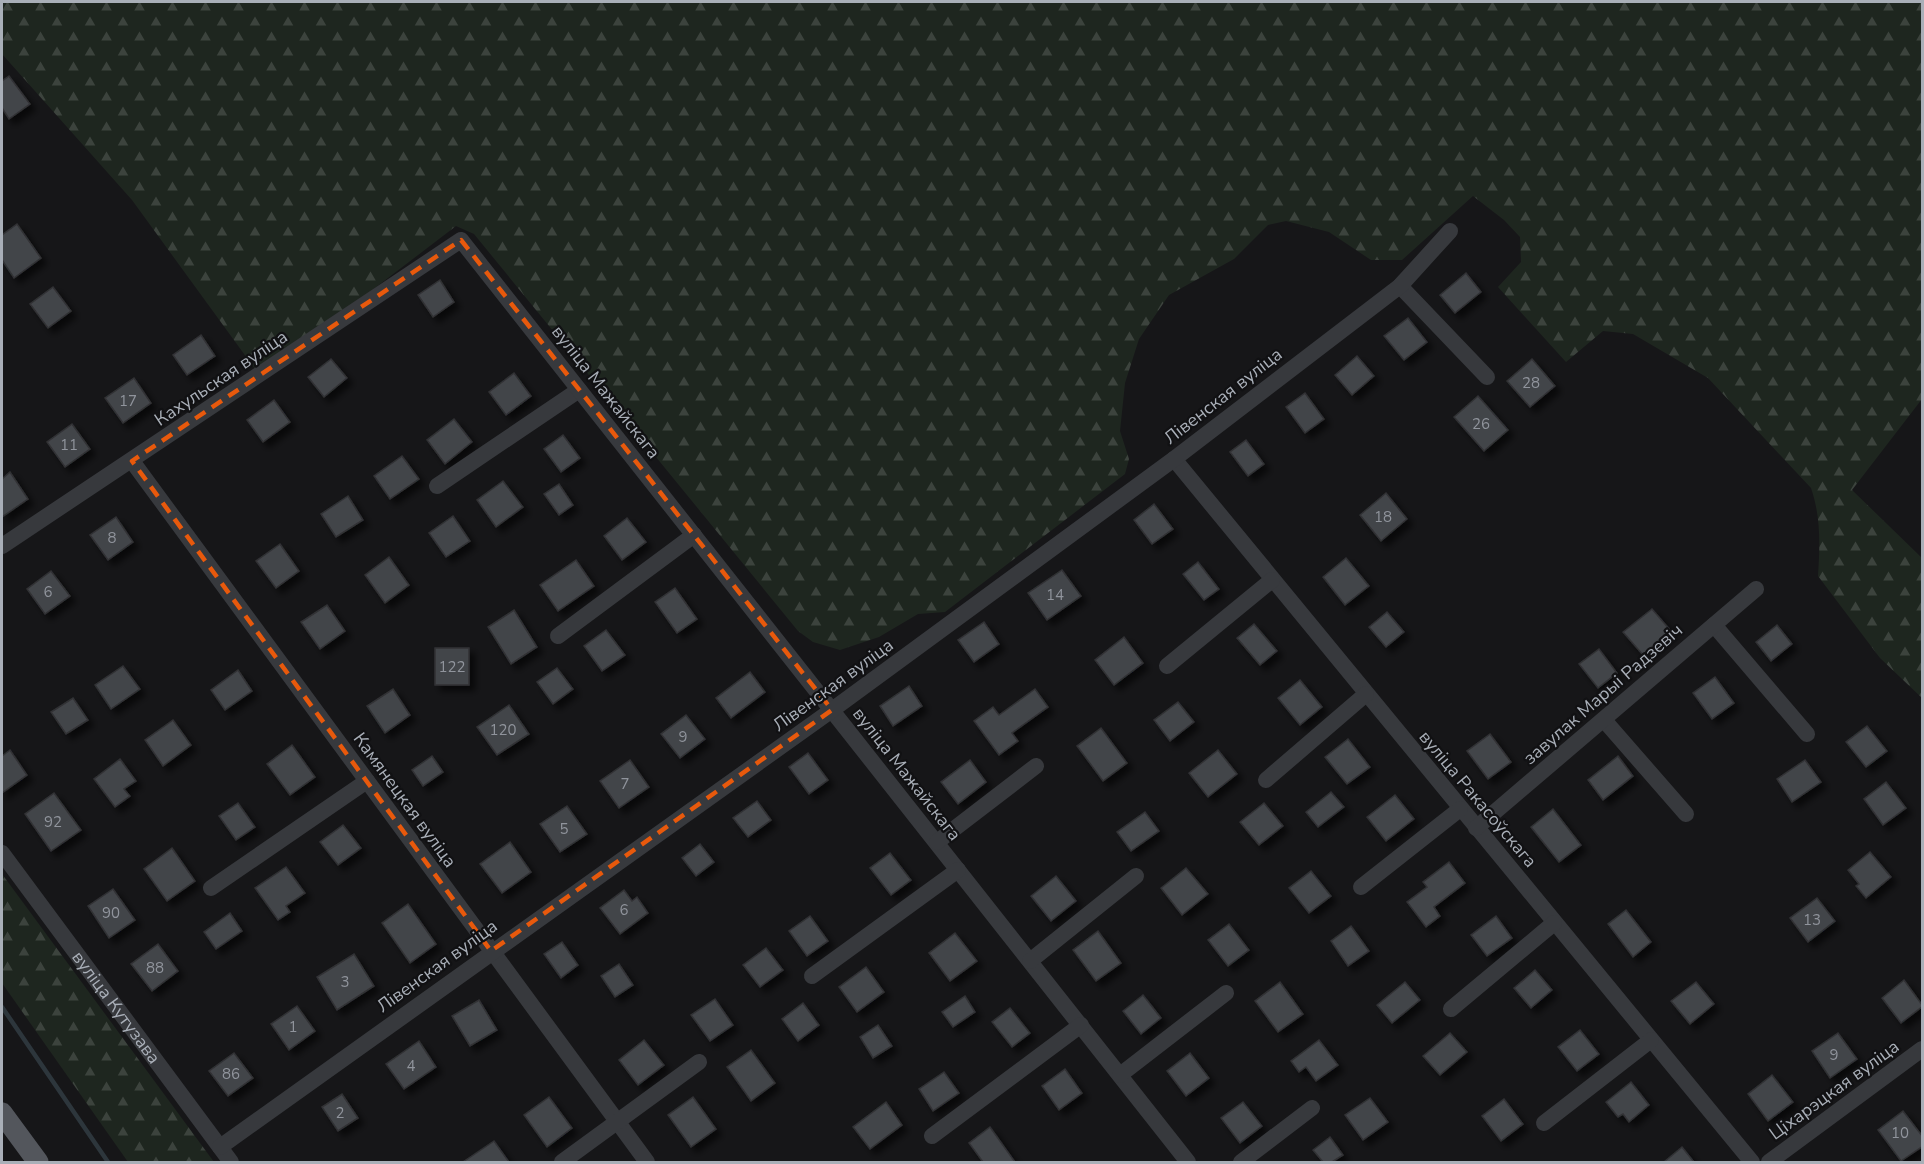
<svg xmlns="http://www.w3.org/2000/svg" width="1924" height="1164" viewBox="0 0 1924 1164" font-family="'Nunito Sans',sans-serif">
  <defs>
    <pattern id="forest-firs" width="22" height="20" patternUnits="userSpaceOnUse" patternTransform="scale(1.5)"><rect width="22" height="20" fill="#1e261f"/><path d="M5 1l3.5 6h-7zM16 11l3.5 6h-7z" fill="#3c433d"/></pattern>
    <filter id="shadow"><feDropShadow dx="5.5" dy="5.5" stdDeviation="3" flood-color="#0009"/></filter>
  </defs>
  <rect width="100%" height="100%" fill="#161618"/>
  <g fill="url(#forest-firs)">
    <path d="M2,2H1922V399L1852,490L1922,558V698L1880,658L1818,576C1820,545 1821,517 1811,488L1708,378L1633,334L1603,331L1566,362L1498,287L1521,262L1520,237L1504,220L1473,196L1402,260H1371L1329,232L1286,221L1268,225L1234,259L1169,295L1139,339L1125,383L1120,431L1129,459L1125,474L945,612L918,614L879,637L840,650L813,642L798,631L474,234L456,226L367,294L255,369L132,200L2,54Z"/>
    <polygon points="2,874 214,1162 128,1162 2,983"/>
  </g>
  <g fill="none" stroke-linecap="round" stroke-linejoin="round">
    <polyline stroke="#2d363c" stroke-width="4.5" points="2,1007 108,1162"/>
  </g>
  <g fill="#434448" stroke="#303134" stroke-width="1.5" filter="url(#shadow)">
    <polygon points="9,76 30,104 9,119 2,108 2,81"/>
    <polygon points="17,224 41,258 14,278 2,260 2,235"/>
    <polygon points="1466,273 1481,292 1455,313 1440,295"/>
    <polygon points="440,280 454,302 433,317 418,295"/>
    <polygon points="53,287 71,311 48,328 30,304"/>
    <polygon points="1408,318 1427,342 1404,360 1384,336"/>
    <polygon points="201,335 215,356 187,375 173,355"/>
    <polygon points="1357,356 1374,376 1352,395 1335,375"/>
    <polygon points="331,359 347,378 324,397 308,377"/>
    <polygon points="1532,359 1555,386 1530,407 1507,381"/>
    <polygon points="514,373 531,396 506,415 489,392"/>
    <polygon points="134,378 151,403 123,423 105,398"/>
    <polygon points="1305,393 1324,419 1305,433 1286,407"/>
    <polygon points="1478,396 1508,430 1484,451 1454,417"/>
    <polygon points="274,400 290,422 263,442 247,420"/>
    <polygon points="454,419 472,442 445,464 427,440"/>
    <polygon points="72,424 90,449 65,467 47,442"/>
    <polygon points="563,435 580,458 561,472 544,449"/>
    <polygon points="1246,440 1264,464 1248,476 1230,452"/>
    <polygon points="402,456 419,479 390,499 374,476"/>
    <polygon points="10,472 28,499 2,517 2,479"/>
    <polygon points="503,481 523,507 496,527 477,500"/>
    <polygon points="559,484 573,505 559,515 544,494"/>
    <polygon points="1386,493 1407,519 1381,541 1360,515"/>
    <polygon points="348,496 363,520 336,537 321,514"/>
    <polygon points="1154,504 1173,529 1152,544 1134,520"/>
    <polygon points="453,516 470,541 446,557 429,533"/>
    <polygon points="116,517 133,542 108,560 90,535"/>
    <polygon points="627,518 646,542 622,560 604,536"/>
    <polygon points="280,544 299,571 276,588 256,561"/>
    <polygon points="389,557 409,585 385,603 365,575"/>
    <polygon points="1346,558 1369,586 1345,605 1323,577"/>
    <polygon points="576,560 594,586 558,611 540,585"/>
    <polygon points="1198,562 1219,589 1204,600 1183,574"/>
    <polygon points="1062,570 1081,596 1047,620 1028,593"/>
    <polygon points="51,571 70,596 45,614 27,589"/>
    <polygon points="675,588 697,619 677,633 655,602"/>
    <polygon points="327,605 345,631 320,649 301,622"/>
    <polygon points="1652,609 1671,631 1643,655 1623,632"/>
    <polygon points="514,610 537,647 511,664 488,627"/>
    <polygon points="1387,612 1404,632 1386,647 1369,627"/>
    <polygon points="984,622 999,644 974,662 958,640"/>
    <polygon points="1254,624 1277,651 1260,665 1237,638"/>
    <polygon points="1777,625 1792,644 1771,661 1756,642"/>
    <polygon points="606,630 625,655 602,671 584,646"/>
    <polygon points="1124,637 1143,663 1114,685 1095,660"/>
    <rect x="435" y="648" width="34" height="37"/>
    <polygon points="1599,649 1617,673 1598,688 1579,664"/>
    <polygon points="123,666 140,689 111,709 95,685"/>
    <polygon points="557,668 573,689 553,704 537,682"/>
    <polygon points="238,670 252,691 225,710 211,690"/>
    <polygon points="750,672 765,692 731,718 716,698"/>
    <polygon points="1715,677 1734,703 1712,719 1693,693"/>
    <polygon points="1300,680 1322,707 1300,725 1278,698"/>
    <polygon points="909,686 922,706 893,726 880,706"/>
    <polygon points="393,689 410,715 385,733 367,706"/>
    <polygon points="1035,689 1048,707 1012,733 1018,741 999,755 974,721 993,707 999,715"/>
    <polygon points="73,698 88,720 66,734 51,712"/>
    <polygon points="1178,702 1194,722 1170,741 1154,720"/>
    <polygon points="509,705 529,734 497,755 477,727"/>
    <polygon points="686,715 705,739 680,758 661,734"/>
    <polygon points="173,720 191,745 163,766 145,740"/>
    <polygon points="1867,726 1887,751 1866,767 1846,742"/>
    <polygon points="1101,728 1127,763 1103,781 1077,746"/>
    <polygon points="1490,734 1511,762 1488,779 1467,751"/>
    <polygon points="1348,739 1370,767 1347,784 1325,757"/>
    <polygon points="292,745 315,777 290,795 267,764"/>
    <polygon points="10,750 27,775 2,793 2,756"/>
    <polygon points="1218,750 1237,774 1208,797 1189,773"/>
    <polygon points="808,753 828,780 809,794 789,767"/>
    <polygon points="432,756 443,772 423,786 412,770"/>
    <polygon points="1618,756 1633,776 1603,800 1588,780"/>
    <polygon points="120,759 136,781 124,789 130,796 115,807 94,779"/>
    <polygon points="630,760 649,787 619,808 600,781"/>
    <polygon points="970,760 986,782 958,804 941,782"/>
    <polygon points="1805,760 1821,782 1792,802 1777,779"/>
    <polygon points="1886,782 1906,808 1883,825 1864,799"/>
    <polygon points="1331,792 1344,807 1318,827 1306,812"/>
    <polygon points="54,793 81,830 51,851 25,814"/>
    <polygon points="1395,795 1414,819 1386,841 1367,817"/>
    <polygon points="757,801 771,820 748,837 733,818"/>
    <polygon points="238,803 255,827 236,840 219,816"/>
    <polygon points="1264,803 1283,826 1259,845 1240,822"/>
    <polygon points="567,806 587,834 560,852 540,824"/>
    <polygon points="1553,809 1581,845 1559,862 1531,827"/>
    <polygon points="1145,812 1159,831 1131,851 1117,832"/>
    <polygon points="343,825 361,848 338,865 320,842"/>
    <polygon points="510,842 531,872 502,893 480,864"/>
    <polygon points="700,844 714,862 696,876 682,858"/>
    <polygon points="172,848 195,881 167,901 144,869"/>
    <polygon points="1870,852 1891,877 1866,898 1856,886 1859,884 1848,870"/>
    <polygon points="890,853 911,880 891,895 870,868"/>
    <polygon points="1449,862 1465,883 1434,907 1440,916 1426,927 1407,902 1427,887 1423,882"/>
    <polygon points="286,867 305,893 286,906 290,912 278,920 255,888"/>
    <polygon points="1186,868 1208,894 1182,915 1161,888"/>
    <polygon points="1311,871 1331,896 1309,913 1289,888"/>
    <polygon points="1056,876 1076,901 1051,921 1031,896"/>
    <polygon points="113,889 135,920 109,938 88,906"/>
    <polygon points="624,890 632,901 637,897 648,913 620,934 600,908"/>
    <polygon points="1817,898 1835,921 1808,942 1790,918"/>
    <polygon points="408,904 436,944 410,963 382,923"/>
    <polygon points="1626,910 1651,942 1633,957 1608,924"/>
    <polygon points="230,913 242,931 216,949 204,932"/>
    <polygon points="810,916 828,941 807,956 789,931"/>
    <polygon points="1496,916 1512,938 1487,956 1471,935"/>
    <polygon points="1229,924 1249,950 1228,966 1208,940"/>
    <polygon points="1351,926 1369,951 1348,966 1331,941"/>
    <polygon points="1098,931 1121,963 1096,981 1073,950"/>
    <polygon points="955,933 977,961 950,981 929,953"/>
    <polygon points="562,942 578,965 561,978 544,954"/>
    <polygon points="158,944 178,971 152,991 131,964"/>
    <polygon points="766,948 783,970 760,987 743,965"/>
    <polygon points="354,954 374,986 337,1010 317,977"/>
    <polygon points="619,964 633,985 615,997 601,976"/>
    <polygon points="866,967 884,992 857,1012 839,987"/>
    <polygon points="1535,970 1552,990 1531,1008 1514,988"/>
    <polygon points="1904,980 1923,1006 1901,1023 1882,998"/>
    <polygon points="1280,982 1303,1014 1278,1032 1255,1001"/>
    <polygon points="1405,982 1420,1000 1392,1023 1377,1005"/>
    <polygon points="1696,982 1714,1004 1690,1024 1671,1001"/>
    <polygon points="1143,995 1161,1018 1141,1034 1123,1011"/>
    <polygon points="965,996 975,1012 953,1027 942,1012"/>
    <polygon points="715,999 733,1025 710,1041 691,1015"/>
    <polygon points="479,1000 497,1030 470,1046 452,1016"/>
    <polygon points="803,1003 819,1025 798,1041 782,1019"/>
    <polygon points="297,1006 315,1031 289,1050 271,1024"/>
    <polygon points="1010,1008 1030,1033 1012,1047 992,1022"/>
    <polygon points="878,1025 892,1046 873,1058 860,1037"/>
    <polygon points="1580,1030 1599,1054 1577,1071 1558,1047"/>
    <polygon points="1450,1033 1467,1052 1440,1075 1423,1056"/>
    <polygon points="1838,1033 1857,1059 1830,1078 1812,1051"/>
    <polygon points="644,1040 664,1065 638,1085 619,1060"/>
    <polygon points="1319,1040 1338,1065 1316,1081 1306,1067 1299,1072 1291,1061"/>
    <polygon points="419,1041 436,1067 404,1089 386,1064"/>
    <polygon points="751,1050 775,1083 751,1101 727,1067"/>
    <polygon points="234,1053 253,1078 228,1096 209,1071"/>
    <polygon points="1190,1053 1209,1078 1186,1096 1167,1071"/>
    <polygon points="1065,1069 1082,1093 1059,1110 1042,1086"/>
    <polygon points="944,1072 959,1093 933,1111 919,1089"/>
    <polygon points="1772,1075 1793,1102 1768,1121 1748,1094"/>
    <polygon points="1631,1082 1649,1105 1629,1122 1623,1114 1618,1117 1606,1102"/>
    <polygon points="342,1094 358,1118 338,1131 322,1107"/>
    <polygon points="549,1097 572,1128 547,1147 524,1115"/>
    <polygon points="693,1097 716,1129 691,1147 668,1115"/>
    <polygon points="1370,1098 1388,1122 1363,1140 1345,1115"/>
    <polygon points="1504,1099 1523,1124 1501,1141 1482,1116"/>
    <polygon points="886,1102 902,1125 870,1149 853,1127"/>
    <polygon points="1243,1102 1262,1126 1240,1143 1221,1118"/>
    <polygon points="1903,1111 1923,1137 1923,1146 1901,1161 1878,1130"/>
    <polygon points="990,1127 1015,1162 983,1162 969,1143"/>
    <polygon points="1330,1137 1343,1155 1332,1162 1323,1162 1313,1150"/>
    <polygon points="494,1141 509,1162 463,1162"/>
    <polygon points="1682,1147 1694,1162 1664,1162"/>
  </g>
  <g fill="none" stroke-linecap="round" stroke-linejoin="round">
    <g stroke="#37393d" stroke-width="16">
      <polyline points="1400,286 1487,377"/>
      <polyline points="1174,459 1752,1162"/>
      <polyline points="132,461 647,1162"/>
      <polyline points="437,486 579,390"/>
      <polyline points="2,546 461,240 1188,1162"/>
      <polyline points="1714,625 1807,734"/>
      <polyline points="558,636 694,535"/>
      <polyline points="1167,666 1272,580"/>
      <polyline points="1604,720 1686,814"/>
      <polyline points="1266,780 1366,694"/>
      <polyline points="1476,828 1756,589"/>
      <polyline points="937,842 1036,766"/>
      <path id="s1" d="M2,853L231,1162"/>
      <polyline points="1361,887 1460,809"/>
      <polyline points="211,888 367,781"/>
      <polyline points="1030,961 1136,876"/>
      <polyline points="812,976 958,870"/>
      <polyline points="1451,1009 1554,923"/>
      <polyline points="1120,1075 1226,993"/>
      <polyline points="1544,1123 1651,1040"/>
      <polyline points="932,1136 1081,1025"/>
      <polyline points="220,1147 832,710 1174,459 1400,286 1450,231"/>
      <polyline points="562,1162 699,1062"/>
      <polyline points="1241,1162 1312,1108"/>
      <polyline points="1769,1162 1922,1049"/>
    </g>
    <polyline stroke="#53565c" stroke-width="21" points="2,1113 38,1162"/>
  </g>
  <path fill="none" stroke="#e8590c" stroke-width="4.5" stroke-dasharray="12 8" stroke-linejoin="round" d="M461,240L832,710L491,951L132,461Z"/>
  <g text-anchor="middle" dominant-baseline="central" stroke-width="4.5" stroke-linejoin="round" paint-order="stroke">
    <g font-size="15" fill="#90949c">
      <text x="1531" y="383">28</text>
      <text x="128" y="401">17</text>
      <text x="1481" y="424">26</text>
      <text x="69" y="445">11</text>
      <text x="1383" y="517">18</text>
      <text x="112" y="538">8</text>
      <text x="48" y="592">6</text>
      <text x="1055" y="595">14</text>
      <text x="452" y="667">122</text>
      <text x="503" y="730">120</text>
      <text x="683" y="737">9</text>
      <text x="625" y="784">7</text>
      <text x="53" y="822">92</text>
      <text x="564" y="829">5</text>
      <text x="624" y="910">6</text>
      <text x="111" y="913">90</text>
      <text x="1812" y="920">13</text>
      <text x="155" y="968">88</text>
      <text x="345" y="982">3</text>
      <text x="293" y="1027">1</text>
      <text x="1834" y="1055">9</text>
      <text x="411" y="1066">4</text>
      <text x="231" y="1074">86</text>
      <text x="340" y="1113">2</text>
      <text x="1900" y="1133">10</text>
    </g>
    <g font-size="18" fill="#a9afb8" stroke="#111113">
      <text transform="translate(221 378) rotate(-34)">Кахульская вуліца</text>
      <text transform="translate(606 392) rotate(52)">вуліца Мажайскага</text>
      <text transform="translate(1223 396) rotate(-38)">Лівенская вуліца</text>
      <text transform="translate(833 685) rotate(-36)">Лівенская вуліца</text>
      <text transform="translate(1603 694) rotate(-41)">завулак Марыі Радзевіч</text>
      <text transform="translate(907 774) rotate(52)">вуліца Мажайскага</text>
      <text transform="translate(1478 799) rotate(50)">вуліца Ракасоўскага</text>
      <text transform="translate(405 800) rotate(54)">Камянецкая вуліца</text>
      <text transform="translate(437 966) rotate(-36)">Лівенская вуліца</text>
      <text stroke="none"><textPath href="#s1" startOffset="192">вуліца Кутузава</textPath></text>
      <text transform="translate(1834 1090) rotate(-36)">Ціхарэцкая вуліца</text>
    </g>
  </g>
  <rect width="1924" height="1164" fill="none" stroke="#a9afb8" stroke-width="6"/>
</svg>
